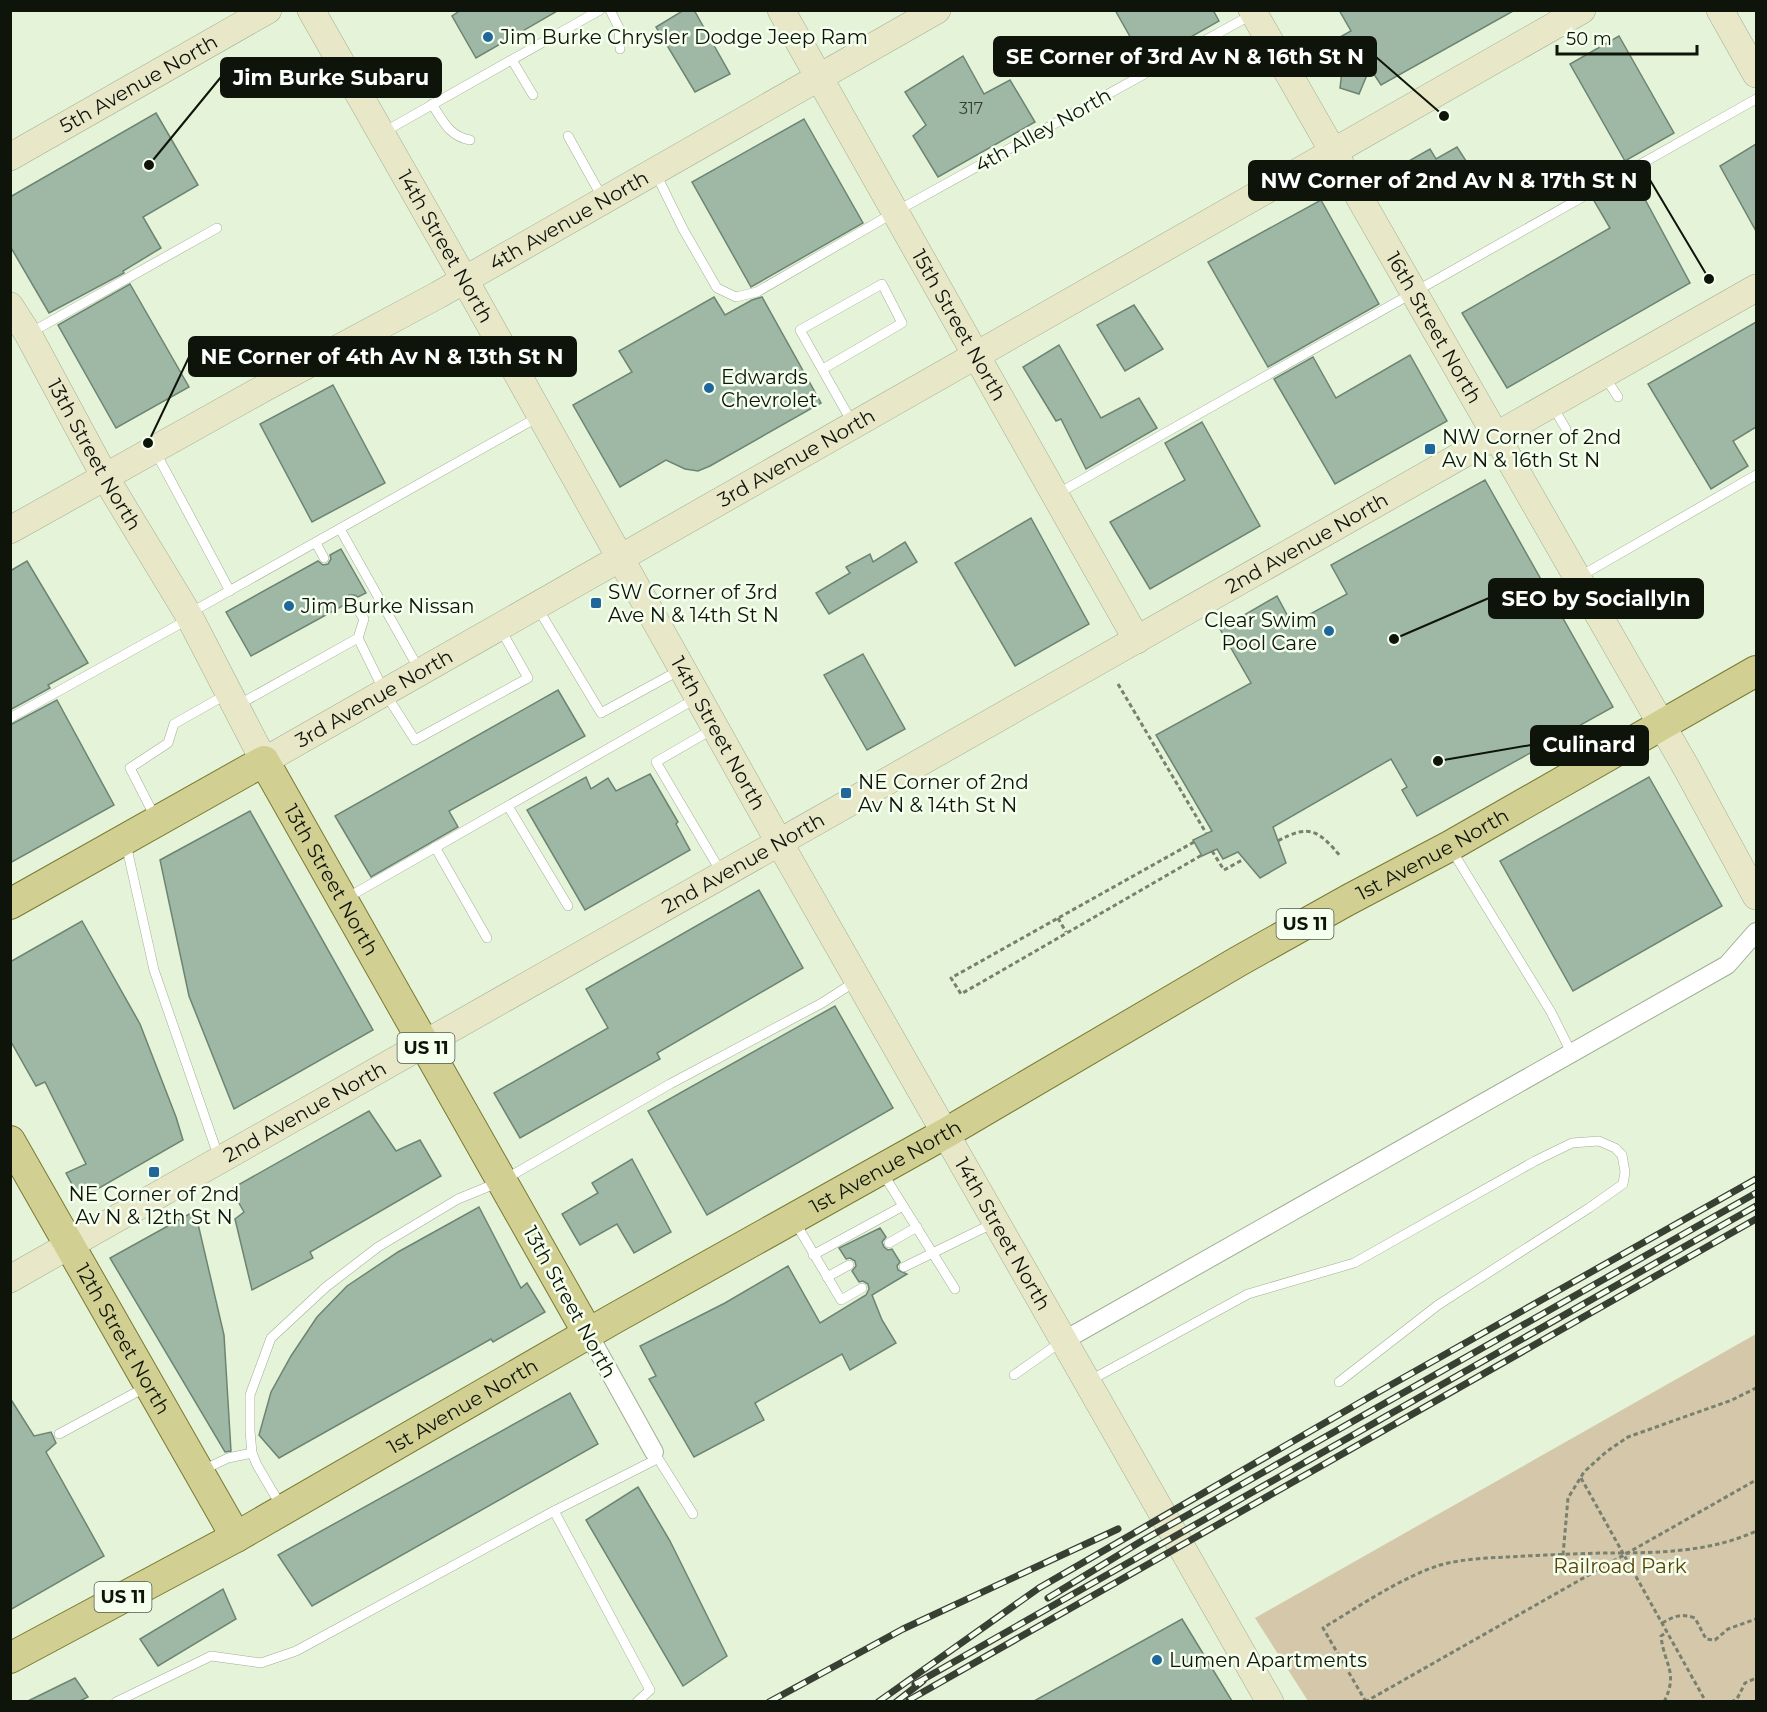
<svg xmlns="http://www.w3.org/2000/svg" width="1767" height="1712" viewBox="0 0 1767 1712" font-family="Montserrat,sans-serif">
  <rect width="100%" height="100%" fill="#e5f4d8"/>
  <polygon fill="#d5c7aa" points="1756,1334 1756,1701 1308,1701 1255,1618"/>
  <g fill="#9eb8a5" stroke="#6c8573" stroke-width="1.5">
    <polygon points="461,10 559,10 476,58 452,16"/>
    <polygon points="684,10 694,10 730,74 695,92 656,27"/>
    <polygon points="1115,10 1213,10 1219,21 1145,63"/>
    <polygon points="1339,10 1515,10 1381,85 1370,68 1359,94 1340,88 1343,63 1331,42 1351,31"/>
    <polygon points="1619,36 1674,133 1625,161 1570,64"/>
    <polygon points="963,56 984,94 1010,80 1035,122 938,177 913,136 926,125 905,92"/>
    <polygon points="156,113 198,185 143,217 161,248 123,271 124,273 49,313 10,246 10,197"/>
    <polygon points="804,119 863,223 751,287 692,182"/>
    <polygon points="1756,144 1756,231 1720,166"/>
    <polygon points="1457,147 1468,164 1415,194 1400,166 1430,149 1436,159"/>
    <polygon points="1633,177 1690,283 1507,388 1462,313 1610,228 1593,199"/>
    <polygon points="1321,200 1379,304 1268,367 1208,262"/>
    <polygon points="130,284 189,387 116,428 58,325"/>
    <polygon points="714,297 725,315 752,300 762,297 821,403 710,466 698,471 685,469 666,460 620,487 573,405 632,372 619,351"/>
    <polygon points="1134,305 1163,349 1125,371 1097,325"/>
    <polygon points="1756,322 1756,427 1733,441 1748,466 1711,489 1648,384"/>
    <polygon points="1059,345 1101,418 1139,398 1157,428 1086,469 1061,419 1056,421 1023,367"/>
    <polygon points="1410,355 1447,421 1335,484 1274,379 1313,357 1336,398"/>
    <polygon points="333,385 385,483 312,522 260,424"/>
    <polygon points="1202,422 1260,526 1150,589 1110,522 1185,480 1165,443"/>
    <polygon points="1485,480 1613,707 1417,816 1402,790 1407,787 1391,759 1273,827 1286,863 1260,878 1238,852 1223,859 1217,849 1202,856 1193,840 1212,831 1156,735 1251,683 1220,629 1277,596 1292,624 1347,594 1331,565"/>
    <polygon points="1031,518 1089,624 1015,666 955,563"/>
    <polygon points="905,542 917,562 829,614 816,593 850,573 846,567 870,554 873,562"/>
    <polygon points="341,549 366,593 358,597 354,595 349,595 346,599 346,604 251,656 226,612 318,561 323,565 328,564 331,559 330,555"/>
    <polygon points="27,561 88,663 48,685 50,688 10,710 10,571"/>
    <polygon points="863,654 905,729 867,750 824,675"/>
    <polygon points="558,690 585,736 449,811 458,827 371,877 335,816"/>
    <polygon points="57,700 114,805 10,863 10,725"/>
    <polygon points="650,774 678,822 676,824 690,850 585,910 527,810 586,777 591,789 608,778 616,791"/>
    <polygon points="1649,777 1722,906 1573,991 1500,861"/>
    <polygon points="250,811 373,1030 234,1109 189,996 160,860"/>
    <polygon points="759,890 803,968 657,1053 660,1059 520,1138 494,1093 608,1028 586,989"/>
    <polygon points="82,921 140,1024 176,1117 183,1140 80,1199 66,1173 86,1164 45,1082 36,1086 10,1040 10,962"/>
    <polygon points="835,1006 893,1108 707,1215 648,1111"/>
    <polygon points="369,1111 396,1151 420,1140 441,1176 310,1252 313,1258 252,1290 235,1219 244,1212 231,1189"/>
    <polygon points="632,1159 671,1232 634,1253 617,1224 580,1245 562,1214 598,1193 592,1183"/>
    <polygon points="479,1207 521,1288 527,1283 545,1312 493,1342 491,1339 279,1458 259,1435 271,1392 291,1356 317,1317 347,1286 398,1252"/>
    <polygon points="195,1211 224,1335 231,1451 225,1452 110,1258"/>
    <polygon points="880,1228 886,1237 882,1242 884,1247 888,1250 892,1249 900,1262 897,1266 898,1270 907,1274 872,1295 882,1320 896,1343 850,1370 842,1354 755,1403 764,1420 694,1457 649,1379 656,1376 640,1346 725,1303 788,1266 820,1323 866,1295 869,1289 868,1284 863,1281 859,1282 852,1271 856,1266 855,1261 850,1258 846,1259 839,1248"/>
    <polygon points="570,1393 598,1444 312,1606 278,1555"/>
    <polygon points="10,1398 34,1436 51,1432 56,1443 46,1452 104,1556 10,1610"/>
    <polygon points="638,1487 670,1541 727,1656 683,1686 586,1520"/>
    <polygon points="223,1589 236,1619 158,1666 140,1639"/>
    <polygon points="1182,1619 1232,1701 1034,1701"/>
    <polygon points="75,1678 88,1697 80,1701 28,1701"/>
  </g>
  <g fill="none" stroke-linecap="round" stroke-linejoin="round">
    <g stroke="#a0ae94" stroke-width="10">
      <g id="lane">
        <polyline points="610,10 619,28 620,49"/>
        <polyline points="512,60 533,95"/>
        <path d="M432,104C443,121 449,136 470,140"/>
        <polyline points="382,133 600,10"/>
        <polyline points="568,136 602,197"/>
        <polyline points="656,174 683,229 717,288 736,297 757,292 895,212 1251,15"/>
        <polyline points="30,333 217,228"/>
        <polyline points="823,369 902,323 882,284 800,330 853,424"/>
        <polyline points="1605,377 1618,397"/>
        <polyline points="1553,407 1566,429"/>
        <polyline points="155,451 230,591"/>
        <polyline points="1057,494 1756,99"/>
        <polyline points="340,529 420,671"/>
        <polyline points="316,543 324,558"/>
        <polyline points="1579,577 1756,475"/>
        <polyline points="537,607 601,713 680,670"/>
        <polyline points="190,613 538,417"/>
        <polyline points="358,638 385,693 415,740 528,678 501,630"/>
        <polyline points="238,705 358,638 364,619 352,601"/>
        <polyline points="10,718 187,620"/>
        <polyline points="713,729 656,762 721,872"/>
        <polyline points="508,806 568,906"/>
        <polyline points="155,817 130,768 168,743 174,724 227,694"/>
        <polyline points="126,844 154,970 219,1158"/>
        <polyline points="435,847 487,938"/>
        <polyline points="1451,849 1551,1012 1572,1054"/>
        <polyline points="345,899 695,699"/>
        <polyline points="882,1172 955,1289"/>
        <polyline points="795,1222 841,1300 862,1288"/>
        <polyline points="889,1243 917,1227"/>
        <polyline points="813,1255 903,1206"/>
        <polyline points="904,1267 994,1223"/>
        <polyline points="827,1277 849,1265"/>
        <polyline points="1014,1375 1061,1342"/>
        <polyline points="1089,1381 1248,1294 1354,1263 1535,1161 1572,1143 1599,1141 1615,1148 1622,1155 1625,1172 1623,1184 1589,1208 1438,1305 1339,1382"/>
        <polyline points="59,1434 146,1387"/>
        <polyline points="654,1452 693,1514"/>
        <polyline points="203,1470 228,1458 252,1453"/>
        <polyline points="281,1506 257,1465 252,1453 250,1431 250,1395 271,1338 326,1287 378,1247 458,1199 502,1181 670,1084 822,1003 856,981"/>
        <polyline points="554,1511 650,1690 637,1702"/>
        <polyline points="116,1702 211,1656 261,1663 296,1651 554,1511 653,1461 654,1452"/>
      </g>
    </g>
    <g stroke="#a0ae94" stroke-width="20">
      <g id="street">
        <polyline points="589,1335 654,1452"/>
        <polyline points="1063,1341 1727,965 1756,932"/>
      </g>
    </g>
    <g stroke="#a0ae94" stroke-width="28">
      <g id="secondary">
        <path id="s1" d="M311,10L476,300L779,842L1270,1702"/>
        <path id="s2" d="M781,10L1137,640"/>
        <path id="s3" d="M1252,10L1687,769L1756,896"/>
        <polyline points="1720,10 1756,74"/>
        <path id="s4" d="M10,157L268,10"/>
        <path id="s5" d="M10,306L28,334L105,477L188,614L264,761L1582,10"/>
        <path id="s6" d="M10,530L266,387L438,295L937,10"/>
        <path id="s7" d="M10,1279L1756,288"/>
      </g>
    </g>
    <g stroke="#7a7933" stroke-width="32">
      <g id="primary">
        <path id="s8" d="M10,904L264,761L589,1335"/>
        <path id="s9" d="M10,1141L236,1537"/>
        <path id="s10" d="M10,1658L236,1537L615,1318L946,1133L1239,961L1348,900L1450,846L1756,671"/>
      </g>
    </g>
    <g stroke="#78816f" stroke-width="3" stroke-dasharray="4.5 3" stroke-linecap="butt">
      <polyline points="1118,684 1206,833"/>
      <path d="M1278,841C1310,823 1319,831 1341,857"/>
      <polyline points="1194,842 951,978 961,994 1202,855"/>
      <polyline points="1212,851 1224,870 1244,859"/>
      <polyline points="1058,918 1066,932"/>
      <polyline points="1581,1478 1706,1702"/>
      <polyline points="1563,1555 1568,1498 1584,1472 1606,1452 1628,1437 1732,1400 1756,1388"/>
      <path d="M1662,1623C1675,1616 1681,1613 1695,1618L1706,1639L1715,1640L1728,1629L1756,1619"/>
      <polyline points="1365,1702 1756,1480"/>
      <path d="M1366,1702L1323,1628C1358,1607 1402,1577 1440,1565C1462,1559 1486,1558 1508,1557C1540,1555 1572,1554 1604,1553C1654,1553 1709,1553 1756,1531"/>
      <path d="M1664,1702C1679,1672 1664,1665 1661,1636L1667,1632"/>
      <polyline points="1731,1702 1737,1699 1745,1683 1756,1678"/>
    </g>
    <use href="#lane" stroke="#fff" stroke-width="9"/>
    <use href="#street" stroke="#fff" stroke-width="18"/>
    <use href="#secondary" stroke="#e8e7c8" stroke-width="27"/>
    <use href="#primary" stroke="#d1d092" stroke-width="30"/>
    <g stroke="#383f33" stroke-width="7">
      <g id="rail">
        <polyline points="1048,1598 1140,1542 1756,1193"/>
        <polyline points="915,1684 1756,1206"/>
        <polyline points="909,1700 1756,1219"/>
        <polyline points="769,1702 903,1629 1118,1529"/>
        <polyline points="878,1702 1039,1588 1373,1395 1756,1179"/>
        <polyline points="896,1702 923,1681"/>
      </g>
    </g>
    <use href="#rail" stroke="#f5ffee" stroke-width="4.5" stroke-dasharray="14" stroke-linecap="butt"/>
  </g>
  <g fill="#1f679b" stroke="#f5ffee" stroke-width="2">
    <circle cx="488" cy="37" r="6"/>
    <circle cx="709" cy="388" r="6"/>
    <rect x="1424" y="443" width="12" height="12" rx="3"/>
    <rect x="590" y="597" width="12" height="12" rx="3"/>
    <circle cx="289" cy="606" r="6"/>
    <circle cx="1329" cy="631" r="6"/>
    <rect x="840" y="787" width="12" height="12" rx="3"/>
    <rect x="148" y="1166" width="12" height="12" rx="3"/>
    <circle cx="1157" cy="1660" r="6"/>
  </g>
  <g text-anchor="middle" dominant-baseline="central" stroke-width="5" stroke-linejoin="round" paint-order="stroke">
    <g font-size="16" fill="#333d32">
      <text x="971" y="108">317</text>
    </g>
    <g fill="#f5ffee" stroke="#545a4f" stroke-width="1.5">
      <rect x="1276.5" y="909" width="57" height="30" rx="4.5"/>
      <rect x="397.5" y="1033" width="57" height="30" rx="4.5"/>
      <rect x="94.5" y="1582" width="57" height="30" rx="4.5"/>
    </g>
    <g font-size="18" font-weight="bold" fill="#0f140b">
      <text x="1305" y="924">US 11</text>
      <text x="426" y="1048">US 11</text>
      <text x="123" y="1597">US 11</text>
    </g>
    <g font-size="20" fill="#0f140b" stroke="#f5ffee" text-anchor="start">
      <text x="500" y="37">Jim Burke Chrysler Dodge Jeep Ram</text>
      <text x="721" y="377">Edwards<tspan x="721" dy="23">Chevrolet</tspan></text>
      <text x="1442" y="437">NW Corner of 2nd<tspan x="1442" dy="23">Av N &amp; 16th St N</tspan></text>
      <text x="608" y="592">SW Corner of 3rd<tspan x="608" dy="23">Ave N &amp; 14th St N</tspan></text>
      <text x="301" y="606">Jim Burke Nissan</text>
      <text x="1317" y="620" text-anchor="end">Clear Swim<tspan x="1317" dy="23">Pool Care</tspan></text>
      <text x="858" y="782">NE Corner of 2nd<tspan x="858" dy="23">Av N &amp; 14th St N</tspan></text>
      <text x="154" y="1194" text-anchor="middle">NE Corner of 2nd<tspan x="154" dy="23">Av N &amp; 12th St N</tspan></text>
      <text x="1169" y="1660">Lumen Apartments</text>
    </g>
    <g font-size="20" fill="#0f140b" stroke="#f5ffee">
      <text stroke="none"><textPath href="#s4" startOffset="148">5th Avenue North</textPath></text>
      <text transform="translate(1043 130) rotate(-29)">4th Alley North</text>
      <text stroke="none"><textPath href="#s6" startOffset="639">4th Avenue North</textPath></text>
      <text stroke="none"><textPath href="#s1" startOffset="272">14th Street North</textPath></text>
      <text stroke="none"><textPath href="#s2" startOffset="362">15th Street North</textPath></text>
      <text stroke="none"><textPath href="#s3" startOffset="366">16th Street North</textPath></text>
      <text stroke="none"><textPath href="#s5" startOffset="171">13th Street North</textPath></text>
      <text stroke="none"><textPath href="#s5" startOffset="1134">3rd Avenue North</textPath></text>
      <text stroke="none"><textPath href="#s7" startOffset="1491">2nd Avenue North</textPath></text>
      <text stroke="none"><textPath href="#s5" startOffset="648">3rd Avenue North</textPath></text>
      <text stroke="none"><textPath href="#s1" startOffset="830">14th Street North</textPath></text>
      <text stroke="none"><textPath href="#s10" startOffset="1634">1st Avenue North</textPath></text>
      <text stroke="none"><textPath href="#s7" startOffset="843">2nd Avenue North</textPath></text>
      <text stroke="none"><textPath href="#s8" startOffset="428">13th Street North</textPath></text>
      <text stroke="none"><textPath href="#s7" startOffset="339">2nd Avenue North</textPath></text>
      <text stroke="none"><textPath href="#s10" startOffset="1004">1st Avenue North</textPath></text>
      <text stroke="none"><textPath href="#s1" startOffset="1406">14th Street North</textPath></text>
      <text transform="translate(570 1302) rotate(61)">13th Street North</text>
      <text stroke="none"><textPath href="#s9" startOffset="228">12th Street North</textPath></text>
      <text stroke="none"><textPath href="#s10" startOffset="518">1st Avenue North</textPath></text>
    </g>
    <g font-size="20" fill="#5b4306" stroke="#f5ffee">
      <text x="1620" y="1566">Railroad Park</text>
    </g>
  </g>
  <path fill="none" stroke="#0f140b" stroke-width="2" d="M1444 116L1376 57M149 165L221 77M1709 279L1650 180M148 443L189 357M1394 639L1489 598M1438 761L1531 745"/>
  <g fill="#0f140b" stroke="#f5ffee" stroke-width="2">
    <circle cx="1444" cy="116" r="6"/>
    <circle cx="149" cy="165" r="6"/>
    <circle cx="1709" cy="279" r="6"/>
    <circle cx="148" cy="443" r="6"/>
    <circle cx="1394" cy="639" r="6"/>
    <circle cx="1438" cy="761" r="6"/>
  </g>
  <g fill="#0f140b" stroke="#0f140b" stroke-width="2">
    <rect x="994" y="37" width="382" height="39" rx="6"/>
    <rect x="221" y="58" width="220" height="39" rx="6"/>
    <rect x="1249" y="161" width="401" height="39" rx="6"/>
    <rect x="189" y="337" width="387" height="39" rx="6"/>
    <rect x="1489" y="579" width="214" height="39" rx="6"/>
    <rect x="1531" y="726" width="117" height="39" rx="6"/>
  </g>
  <g font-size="21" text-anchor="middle" font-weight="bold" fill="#fff">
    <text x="1185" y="64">SE Corner of 3rd Av N &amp; 16th St N</text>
    <text x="331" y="85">Jim Burke Subaru</text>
    <text x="1449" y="188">NW Corner of 2nd Av N &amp; 17th St N</text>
    <text x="382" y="364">NE Corner of 4th Av N &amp; 13th St N</text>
    <text x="1596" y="606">SEO by SociallyIn</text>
    <text x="1589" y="752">Culinard</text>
  </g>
  <rect width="1767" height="1712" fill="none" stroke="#0f140b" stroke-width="24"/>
  <path d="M1557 45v9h140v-9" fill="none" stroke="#0f140b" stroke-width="3"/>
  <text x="1566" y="45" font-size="18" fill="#0f140b" stroke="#f5ffee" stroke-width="4.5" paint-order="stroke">50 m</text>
</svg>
